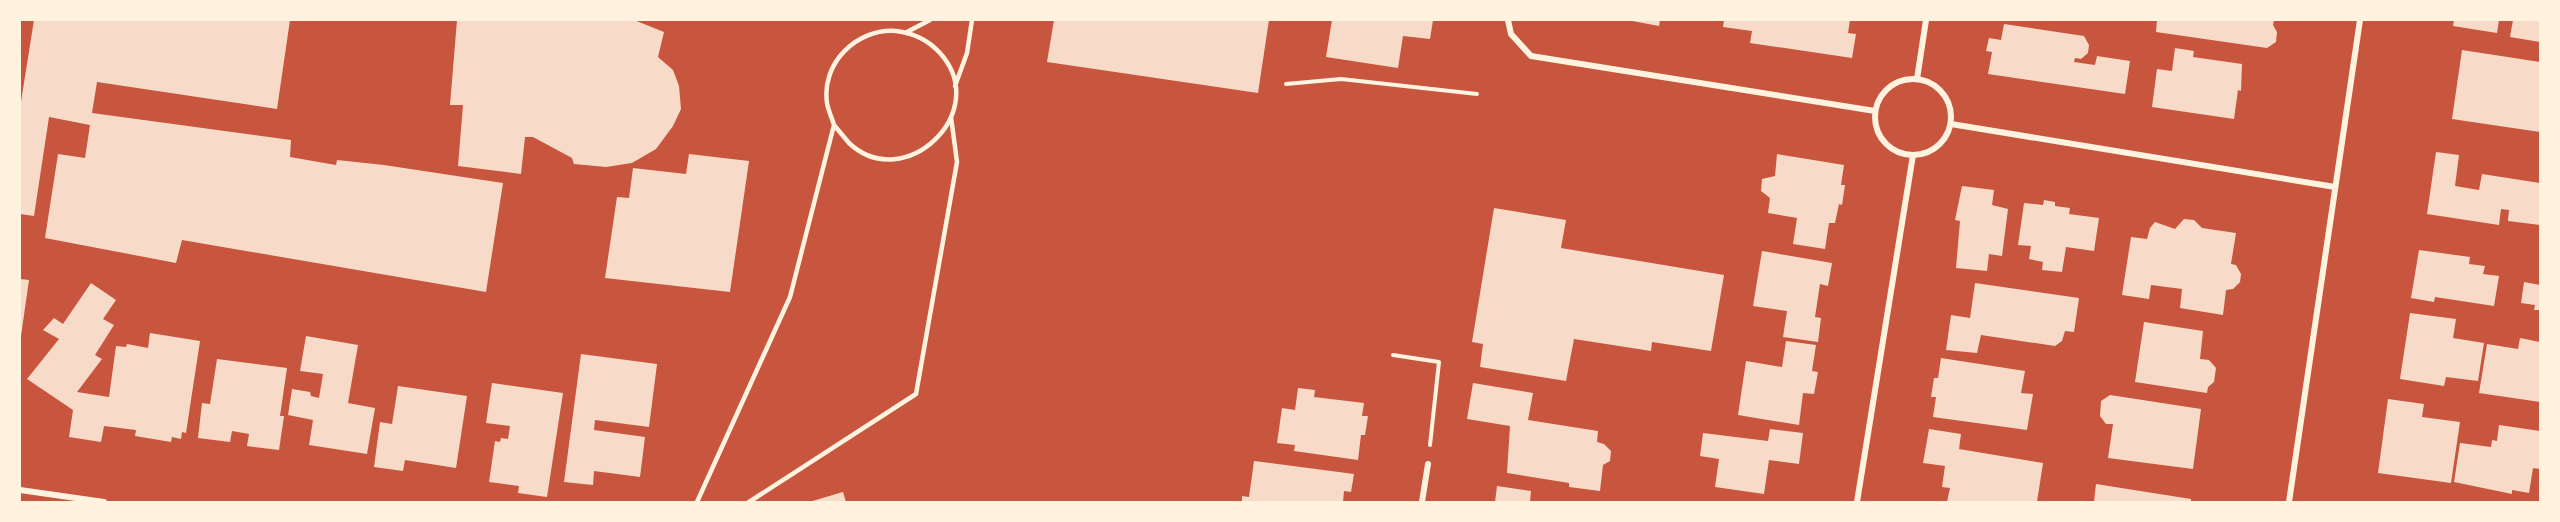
<svg xmlns="http://www.w3.org/2000/svg" width="2560" height="522" viewBox="0 0 2560 522" font-family="Poppins,sans-serif">
  <rect width="100%" height="100%" fill="#c8553d"/>
  <g fill="#f7dbc8">
    <polygon points="34,20 290,20 277,109 97,82 92,113 291,140 290,157 336,165 337,160 384,165 503,183 486,292 182,240 176,263 45,238 58,154 85,158 90,125 49,117 34,216 20,214 20,108"/>
    <polygon points="457,20 634,20 664,32 658,57 673,70 679,86 681,109 673,126 656,149 632,163 606,167 574,164 572,158 533,137 525,137 521,174 458,166 463,105 450,105"/>
    <polygon points="1054,20 1269,20 1258,93 1047,62"/>
    <polygon points="1332,20 1433,20 1430,39 1403,36 1398,68 1326,57"/>
    <polygon points="1627,20 1660,20 1659,26"/>
    <polygon points="1724,20 1850,20 1848,33 1856,34 1852,58 1750,43 1752,31 1723,27"/>
    <polygon points="2157,20 2274,20 2273,25 2277,32 2276,42 2267,48 2156,32"/>
    <polygon points="2454,20 2499,20 2497,33 2453,26"/>
    <polygon points="2513,20 2540,20 2540,42 2510,37"/>
    <polygon points="2004,24 2084,36 2089,45 2088,53 2081,59 2075,58 2074,62 2095,65 2097,56 2130,61 2125,94 1988,74 1992,52 1986,51 1989,38 2001,40"/>
    <polygon points="2175,48 2194,51 2193,57 2242,64 2241,91 2238,90 2234,119 2152,107 2157,69 2172,71"/>
    <polygon points="2462,50 2540,62 2540,132 2452,119"/>
    <polygon points="2436,152 2459,155 2455,186 2479,190 2482,174 2540,183 2540,225 2508,221 2509,210 2501,209 2499,225 2427,214"/>
    <polygon points="689,154 749,161 730,292 605,278 617,197 629,198 633,168 686,174"/>
    <polygon points="1777,154 1844,165 1841,185 1845,185 1842,205 1839,204 1835,223 1829,223 1825,249 1793,244 1797,218 1768,213 1770,198 1761,191 1762,179 1775,176"/>
    <polygon points="1962,186 1994,190 1992,205 2008,209 2002,256 1989,254 1987,271 1956,268 1960,221 1955,220"/>
    <polygon points="2044,200 2055,202 2055,206 2070,208 2069,214 2099,218 2094,251 2066,247 2062,272 2042,270 2043,262 2029,259 2031,246 2018,245 2024,203 2043,205"/>
    <polygon points="1494,208 1566,220 1561,248 1724,275 1711,351 1652,342 1651,351 1574,339 1566,381 1480,367 1483,344 1472,342"/>
    <polygon points="2184,219 2194,220 2202,228 2236,233 2231,264 2236,265 2241,274 2240,282 2233,289 2226,290 2223,315 2180,308 2182,289 2151,285 2149,299 2122,295 2131,237 2147,239 2150,228 2155,222 2175,229"/>
    <polygon points="2419,250 2470,257 2469,264 2485,266 2483,274 2499,276 2494,306 2435,297 2434,302 2411,298"/>
    <polygon points="1762,251 1832,263 1828,286 1820,284 1815,317 1821,318 1818,342 1783,337 1787,311 1753,306"/>
    <polygon points="20,279 29,280 21,336 20,335"/>
    <polygon points="2524,282 2540,285 2540,310 2534,310 2535,305 2521,303"/>
    <polygon points="91,283 116,300 103,319 114,325 95,355 102,359 77,392 109,397 116,346 126,347 127,344 148,348 150,333 200,341 186,433 182,432 181,439 172,437 171,442 135,436 136,430 104,426 101,442 69,437 73,410 27,379 59,339 43,330 54,318 63,324"/>
    <polygon points="1975,283 2079,298 2074,332 2065,331 2062,341 2055,346 1981,335 1977,353 1946,350 1951,315 1970,318"/>
    <polygon points="2410,313 2456,319 2453,338 2484,343 2478,381 2446,377 2444,386 2400,379"/>
    <polygon points="2144,322 2203,331 2200,359 2209,360 2216,368 2214,382 2208,387 2207,393 2135,382"/>
    <polygon points="306,336 358,345 348,403 375,408 367,454 309,445 313,420 288,415 292,389 310,392 311,396 319,398 323,374 300,371"/>
    <polygon points="2520,338 2540,342 2540,402 2479,393 2487,344 2518,349"/>
    <polygon points="1786,341 1816,345 1812,371 1818,372 1814,394 1803,393 1799,425 1738,415 1746,361 1782,367"/>
    <polygon points="581,354 657,364 649,427 595,420 594,430 645,437 640,477 594,471 593,485 564,482"/>
    <polygon points="1941,358 2025,371 2021,393 2033,394 2027,430 1933,417 1936,397 1931,397 1934,378 1938,378"/>
    <polygon points="217,359 287,368 280,416 284,416 279,450 247,446 249,434 232,431 230,442 198,438 202,403 210,404"/>
    <polygon points="492,383 563,393 547,497 518,493 519,486 489,482 495,441 500,442 501,438 508,439 510,426 486,423"/>
    <polygon points="1473,383 1533,393 1528,420 1598,431 1597,442 1604,444 1611,451 1610,461 1603,465 1600,491 1569,487 1569,483 1507,473 1510,426 1467,419"/>
    <polygon points="398,386 467,396 456,468 405,460 403,471 374,467 380,422 392,424"/>
    <polygon points="1298,388 1315,390 1314,397 1364,403 1362,416 1368,416 1365,435 1361,435 1358,460 1294,451 1295,445 1277,443 1282,408 1295,410"/>
    <polygon points="2110,395 2201,409 2193,469 2108,458 2113,424 2106,424 2100,416 2101,401"/>
    <polygon points="2388,399 2424,404 2422,417 2460,422 2451,483 2378,473"/>
    <polygon points="2499,425 2540,431 2540,469 2533,468 2529,493 2512,490 2512,494 2454,482 2460,443 2491,447 2492,440 2497,441"/>
    <polygon points="1770,429 1803,433 1799,464 1769,460 1764,494 1715,487 1719,459 1700,456 1703,433 1768,441"/>
    <polygon points="1929,429 1961,434 1959,449 2043,463 2037,502 1947,502 1950,488 1942,487 1945,466 1923,463"/>
    <polygon points="1254,461 1354,474 1351,492 1344,491 1343,502 1242,502 1242,496 1249,497"/>
    <polygon points="2096,484 2191,499 2191,502 2094,502"/>
    <polygon points="1497,486 1531,491 1530,502 1495,502"/>
    <polygon points="843,492 846,502 809,502"/>
  </g>
  <g fill="none" stroke-linecap="round" stroke-linejoin="round">
    <g stroke="#fff3e0" stroke-width="4">
      <polyline points="1286,84 1341,79 1477,94"/>
      <polyline points="1393,355 1439,362 1430,445"/>
    </g>
    <g stroke="#fff3e0" stroke-width="4.5">
      <polyline points="907,32 930,20"/>
      <polyline points="955,86 967,53 972,20"/>
      <path d="M697,502L790,297L834,125C832,118 828,110 827,103C821,63 857,28 896,31C914,33 928,40 940,53C993,112 904,195 849,143C844,137 839,131 834,125"/>
      <polyline points="749,502 916,394 957,162 951,117"/>
    </g>
    <g stroke="#fff3e0" stroke-width="6">
      <polyline points="1508,20 1511,34 1531,56 1875,111"/>
      <polyline points="1917,79 1926,20"/>
      <circle cx="1913" cy="117" r="38"/>
      <polyline points="1951,124 2335,187"/>
      <polyline points="20,490 104,502"/>
      <polyline points="1422,502 1428,464"/>
      <polyline points="1857,502 1913,155"/>
      <polyline points="2289,502 2360,20"/>
    </g>
  </g>
  <rect width="2560" height="522" fill="none" stroke="#fff3e0" stroke-width="42"/>
</svg>
